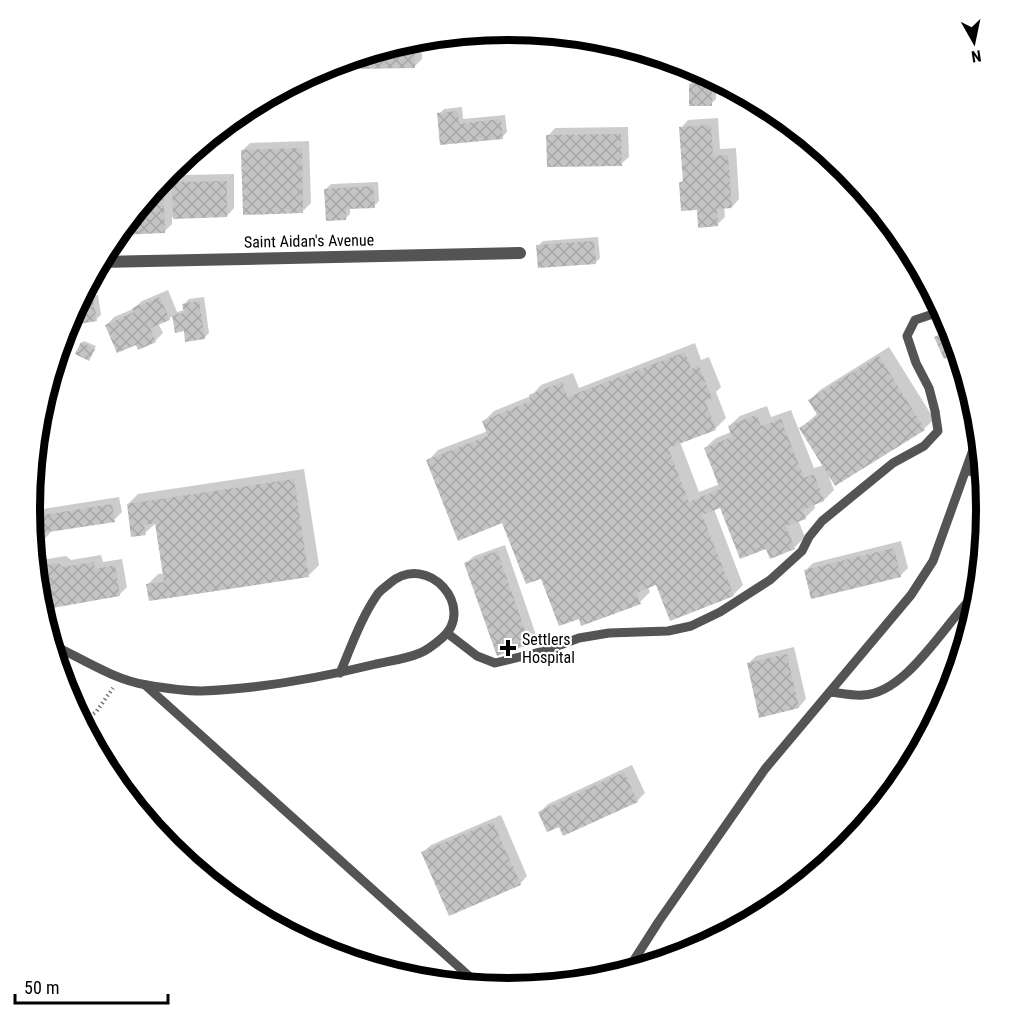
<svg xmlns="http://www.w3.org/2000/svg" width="1016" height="1018" viewBox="0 0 1016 1018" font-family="'Roboto Condensed',sans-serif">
  <defs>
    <pattern id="building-cross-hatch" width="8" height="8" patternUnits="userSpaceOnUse" patternTransform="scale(1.5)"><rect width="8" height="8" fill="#c4c4c4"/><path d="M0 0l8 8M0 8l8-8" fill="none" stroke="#a7a7a7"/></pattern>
  </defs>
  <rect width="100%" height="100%" fill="#fff"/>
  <g fill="#0003">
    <polygon points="414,39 421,39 422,59 414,67 352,68 352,58"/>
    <polygon points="695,79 716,80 716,99 711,104 690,84"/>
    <polygon points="462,107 463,119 505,115 507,132 502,137 442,143 439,114 444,109"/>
    <polygon points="718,118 720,149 736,148 739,199 732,207 724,207 725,217 717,225 698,208 681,182 684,179 681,128 688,120"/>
    <polygon points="628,127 629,157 621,164 548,136 555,128"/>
    <polygon points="309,141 311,203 303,211 243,150 250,143"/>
    <polygon points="167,174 171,174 171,186 182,175 234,174 234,208 227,216 172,217 172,224 164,232 118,233"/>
    <polygon points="378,182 379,201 374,206 350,207 350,214 345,219 326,189 331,184"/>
    <polygon points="598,237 600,258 595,263 538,246 543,241"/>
    <polygon points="168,290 177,312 185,310 184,304 189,299 204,297 209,333 204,338 185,330 176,331 174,314 169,319 158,323 163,333 155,341 137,343 107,325 114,317 133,309 142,301"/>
    <polygon points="98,295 101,315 96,319 72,314 81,297"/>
    <polygon points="84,341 96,346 90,357 82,343"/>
    <polygon points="695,343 701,360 709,357 721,387 716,392 726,418 716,428 680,442 699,492 720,484 705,448 716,438 731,432 729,426 740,416 767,406 771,417 791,410 814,468 824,465 801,428 818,413 810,400 820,390 889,347 934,419 924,429 829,477 834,490 824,500 814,504 815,508 805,518 798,520 805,537 794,548 767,547 720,506 714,509 743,585 733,595 657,583 648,587 650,592 640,602 579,617 541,577 503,521 428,461 438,450 488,431 484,421 494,411 531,396 541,385 573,373 579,388"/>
    <polygon points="304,469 319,565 309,575 147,585 158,574 165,573 157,522 145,533 128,504 138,494"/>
    <polygon points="119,497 122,512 114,520 50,531 50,533 43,541 33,542 30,511"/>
    <polygon points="901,541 908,568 900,576 805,571 813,563"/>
    <polygon points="505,545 536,635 529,643 466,563 474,556"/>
    <polygon points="101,555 103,562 122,559 127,587 119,595 41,609 35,561 66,556 71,560"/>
    <polygon points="794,647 806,699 799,707 748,664 756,656"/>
    <polygon points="632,765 645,793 637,801 540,812 548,804"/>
    <polygon points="501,815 527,876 520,884 423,852 431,845"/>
  </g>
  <g fill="url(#building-cross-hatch)">
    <polygon points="414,39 415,68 351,69 351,59"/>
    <rect x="689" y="84" width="23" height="22"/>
    <polygon points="458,111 459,124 501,119 503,139 440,145 437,113"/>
    <polygon points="711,125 713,156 728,155 732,208 717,209 718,226 698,228 697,210 681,211 679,182 683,182 679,127"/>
    <polygon points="621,134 622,166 547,167 546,135"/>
    <polygon points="302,148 303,213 243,215 241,150"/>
    <polygon points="161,181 163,181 165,233 117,235"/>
    <polygon points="227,181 227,217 173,219 172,182"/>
    <polygon points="373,186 375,208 346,209 346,220 326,221 324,189"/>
    <polygon points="594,241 596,264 538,268 536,245"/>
    <polygon points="160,297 170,320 150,328 156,342 138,350 136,345 117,353 105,325 134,312 132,308"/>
    <polygon points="93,299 97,321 73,325 71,316 79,301"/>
    <polygon points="199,301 205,339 185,342 184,331 175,333 172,315 184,313 182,304"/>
    <polygon points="951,330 958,353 944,359 934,337"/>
    <polygon points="81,342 95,349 89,361 75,354"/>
    <polygon points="685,352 691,369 699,366 712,398 705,401 716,430 668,448 689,502 720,489 704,448 732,437 728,426 756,415 761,426 781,419 804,478 814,474 824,501 802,510 806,519 786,526 795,549 770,559 766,549 740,559 720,508 702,515 734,596 670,621 656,585 636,593 641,604 581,626 579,619 559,626 541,579 526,584 502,523 458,541 426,460 488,436 482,421 531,401 529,395 562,382 568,397"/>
    <polygon points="879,356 925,430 835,486 799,428 818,416 808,400"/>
    <polygon points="294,479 309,577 149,601 146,584 164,582 155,523 144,525 146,535 131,537 127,504"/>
    <polygon points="112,504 115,522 42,533 43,542 33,544 31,517"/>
    <polygon points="894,548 901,577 811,599 804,570"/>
    <polygon points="497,551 530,644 497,656 464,563"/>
    <polygon points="94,562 95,569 115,565 120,596 41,610 36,567 58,563 63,567"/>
    <polygon points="787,654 799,708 759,718 747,663"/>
    <polygon points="624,772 638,802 563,836 559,827 547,832 538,812"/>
    <polygon points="493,822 521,885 449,916 421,852"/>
  </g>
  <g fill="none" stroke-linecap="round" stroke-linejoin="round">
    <polyline stroke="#767676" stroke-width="4" stroke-dasharray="1.5 3" stroke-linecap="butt" points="82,721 96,712 113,688"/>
    <g stroke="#545454" stroke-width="9">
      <polyline points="967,470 983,477"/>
      <polyline points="447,633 477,656 495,663 544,651 579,638 609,633 668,631 691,626 720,612 770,580 802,551 809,537 822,521 893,463 924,446 938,431 935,411 929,388 916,363 907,336 915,320 942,311"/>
      <path d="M51,644C81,658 114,680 147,685C164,688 184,691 201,691C259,689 319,678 376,664C390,661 406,659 420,653C428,650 435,644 442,638C477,608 428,551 390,583C386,587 380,590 377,595C361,618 351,647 340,673"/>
      <polyline points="145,685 479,985"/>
      <path d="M830,692C840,693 852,696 863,695C908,693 946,621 978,591"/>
      <polyline points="627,971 659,921 765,769 911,595 933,561 979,433"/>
    </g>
    <polyline stroke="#545454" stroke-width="12" points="100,262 520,253"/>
  </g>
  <path fill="#000" stroke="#fff" stroke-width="2" d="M505 639h6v6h6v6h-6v6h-6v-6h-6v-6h6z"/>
  <g text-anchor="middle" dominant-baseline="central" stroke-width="4.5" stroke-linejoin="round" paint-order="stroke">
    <g font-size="16" fill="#000" stroke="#fff">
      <text transform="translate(309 241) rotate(-1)">Saint Aidan's Avenue</text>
    </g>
    <g font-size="16" fill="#000" stroke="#fff" text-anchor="start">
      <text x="522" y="639">Settlers<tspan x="522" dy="18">Hospital</tspan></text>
    </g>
  </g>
  <path d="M0 0H1016V1018H0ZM508 40H508A468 468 0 0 1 976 508V510A468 468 0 0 1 508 978H508A468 468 0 0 1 40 510V508A468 468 0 0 1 508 40Z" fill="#fff" fill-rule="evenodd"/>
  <path fill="none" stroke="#000" stroke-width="8" d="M508 40H508A468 468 0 0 1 976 508V510A468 468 0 0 1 508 978H508A468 468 0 0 1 40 510V508A468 468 0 0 1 508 40Z"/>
  <g transform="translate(974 42) rotate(171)" stroke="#ffffff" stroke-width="4.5" paint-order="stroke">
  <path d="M0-4.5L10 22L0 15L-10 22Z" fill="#000000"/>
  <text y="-9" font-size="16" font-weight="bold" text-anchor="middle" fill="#000000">N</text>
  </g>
  <path d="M15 994v9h153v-9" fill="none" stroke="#000000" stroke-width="3"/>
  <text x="24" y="994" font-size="18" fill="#000000" stroke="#ffffff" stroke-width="4.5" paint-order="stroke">50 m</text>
</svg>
